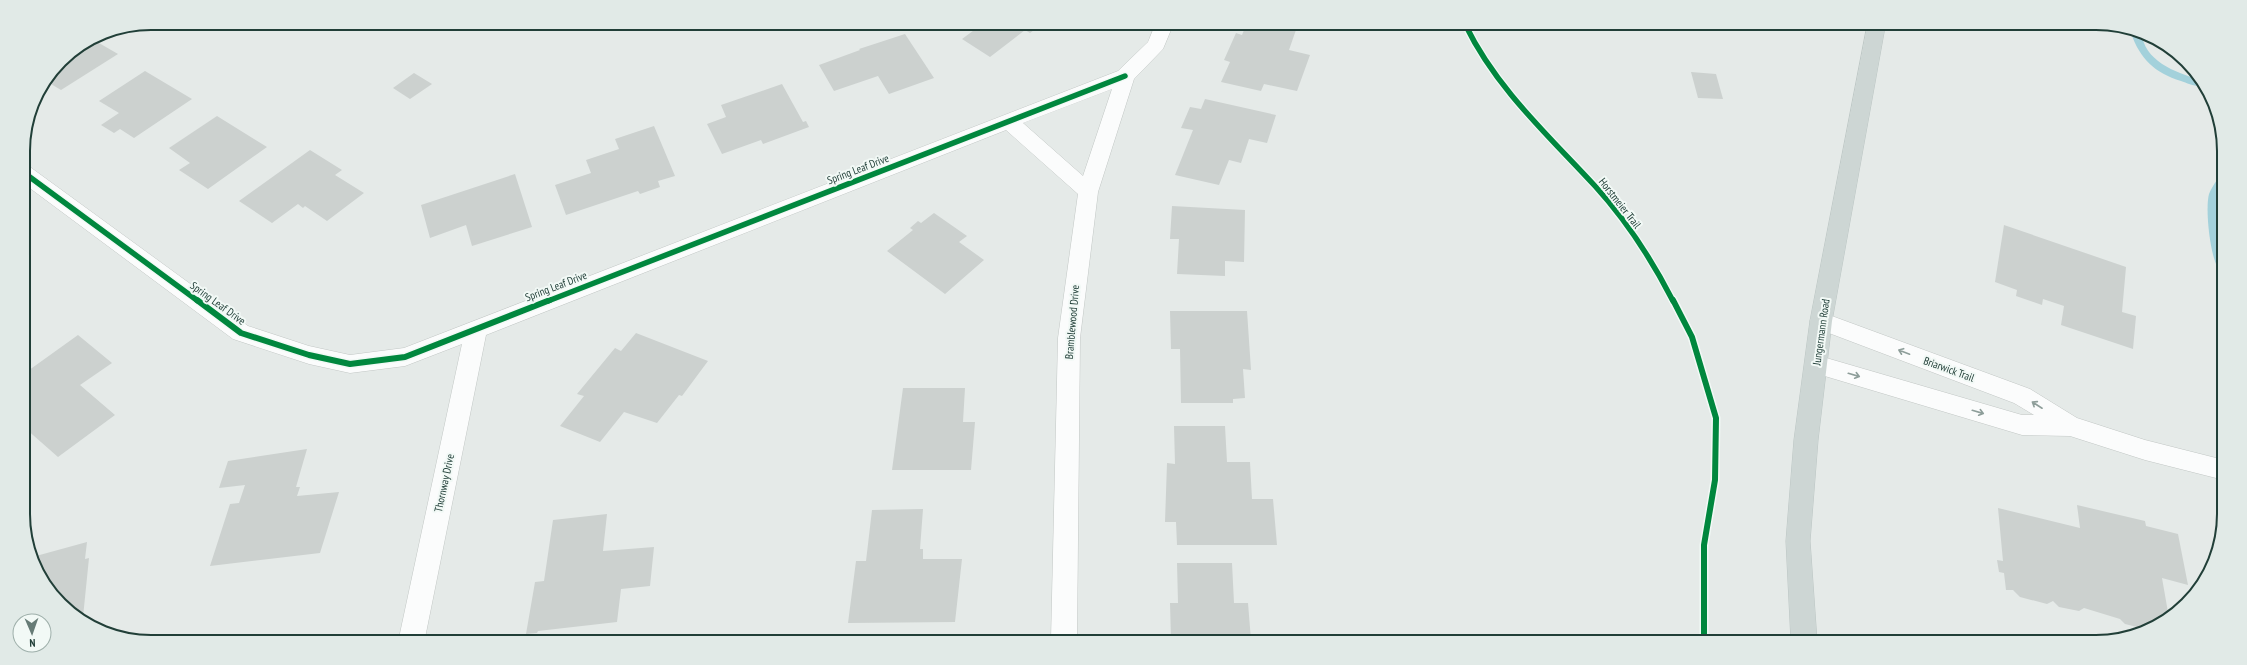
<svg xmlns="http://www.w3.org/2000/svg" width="2247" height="665" viewBox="0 0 2247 665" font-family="'PT Sans Narrow',sans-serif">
  <rect width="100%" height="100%" fill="#e5eae8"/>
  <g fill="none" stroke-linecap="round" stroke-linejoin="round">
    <g fill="#a3d1db" fill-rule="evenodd">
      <path d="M2133,29L2142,33C2143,60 2176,73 2198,79L2202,86C2195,87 2187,83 2181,81C2155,73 2140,59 2131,33Z"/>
      <path d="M2221,179V268L2217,266C2210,253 2205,209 2209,194C2211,189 2214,184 2217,180Z"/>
    </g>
  </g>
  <g fill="#ccd1cf">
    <polygon points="981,25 1041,25 1030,33 1025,30 990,57 962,39"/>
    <polygon points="1246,25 1289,25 1297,27 1289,50 1310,55 1297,91 1264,84 1261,91 1221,82 1230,62 1224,60 1236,33 1242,35"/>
    <polygon points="905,34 934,78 889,94 878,76 834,91 819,65 860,50 859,49"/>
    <polygon points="92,39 118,54 61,90 46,81 61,60"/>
    <polygon points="145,71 192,99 134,138 120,129 114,133 101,125 119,113 99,101"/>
    <polygon points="1691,72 1716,74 1723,99 1698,98"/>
    <polygon points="414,73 432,84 410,99 393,88"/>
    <polygon points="782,84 803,122 806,121 809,127 763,144 761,140 722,154 707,124 726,117 721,105"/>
    <polygon points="1205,99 1276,115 1267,143 1249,139 1241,163 1229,160 1219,185 1175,175 1193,130 1181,128 1190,107 1201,109"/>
    <polygon points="217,116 267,147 208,189 179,170 190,163 169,148"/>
    <polygon points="654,126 675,176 658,181 660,187 640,194 638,191 566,215 555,185 591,173 586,160 619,149 615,139"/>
    <polygon points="310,150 342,170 335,175 364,193 327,221 305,206 303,208 298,204 272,223 239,201"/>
    <polygon points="515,174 532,227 472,246 466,225 430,238 421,205"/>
    <polygon points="1172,206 1245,210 1244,262 1225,261 1225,276 1177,274 1179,239 1170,239"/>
    <polygon points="934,213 967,236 959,242 984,260 945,294 887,251 913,230 910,228 918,221 921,223"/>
    <polygon points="2004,225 2126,267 2122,312 2136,316 2133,349 2061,325 2064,306 2043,299 2042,305 2016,296 2017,290 1995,282"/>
    <polygon points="1170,311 1247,311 1251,370 1243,369 1245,398 1233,399 1233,403 1181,403 1180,349 1171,349"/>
    <polygon points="636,333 708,361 682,396 679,395 657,423 624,412 600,442 560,426 584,396 577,394 615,348 621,351"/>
    <polygon points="78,335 112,363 80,385 115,415 58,457 25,428 25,373"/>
    <polygon points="903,388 965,388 963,422 975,422 971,470 892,470"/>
    <polygon points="1174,426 1225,426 1227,462 1250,462 1252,499 1273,499 1277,545 1177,545 1176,522 1165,522 1167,463 1175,464"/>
    <polygon points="307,449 296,487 300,487 297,496 339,492 320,553 210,566 230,504 239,503 245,485 219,488 228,461"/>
    <polygon points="2077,505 2145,521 2146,526 2178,534 2188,585 2162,578 2169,618 2149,630 2125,624 2120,619 2084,608 2079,611 2059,607 2053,601 2047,604 2020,597 2013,590 2006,590 2004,573 1999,572 1997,560 2003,561 1998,508 2080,528"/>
    <polygon points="923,509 920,549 923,549 923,559 962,559 955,622 848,623 856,561 866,561 872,510"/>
    <polygon points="607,514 603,551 654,547 650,586 621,589 617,622 538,631 537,633 526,634 535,582 544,581 553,520"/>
    <polygon points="87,542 85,559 89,558 83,617 60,604 35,567 36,556"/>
    <polygon points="1177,563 1232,563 1234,603 1248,603 1251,640 1171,640 1170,603 1178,603"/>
  </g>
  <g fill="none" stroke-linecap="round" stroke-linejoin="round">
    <g stroke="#c2c7c5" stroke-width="1">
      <g id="minor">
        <path d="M1155,25H1173L1163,49L1134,79L1098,192L1080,338L1077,640H1051L1058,338L1078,194L1006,130L486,335L425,638H399L462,344L405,366L350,373L309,364L233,339L23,183V165L30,167L248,326L309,346L350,355L404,348L1118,71L1148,42ZM1112,89L1083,176L1023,123Z"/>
        <polygon points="1821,312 2030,389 2077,418 2145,440 2220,459 2220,479 2145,460 2070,436 2022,435 1808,371 1805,364 1808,357 1816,355 2022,415 2034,415 2014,403 1813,327 1810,321 1813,315"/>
      </g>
    </g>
    <g stroke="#bcc6c4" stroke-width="1">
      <polygon id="primary" points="1867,27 1885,27 1832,321 1818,440 1810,541 1817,641 1791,641 1786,541 1794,440 1810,321"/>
    </g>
    <use href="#minor" fill="#fbfcfc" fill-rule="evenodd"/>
    <use href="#primary" fill="#cdd6d4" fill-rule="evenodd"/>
    <g stroke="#f2f9f6" stroke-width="8">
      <g id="cycleway-far1">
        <path d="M1466,26C1496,88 1549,136 1595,186C1626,220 1652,260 1673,301"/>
        <polyline points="23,172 198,301"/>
        <polyline points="548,301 1125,76"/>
      </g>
    </g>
    <g stroke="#f2f9f6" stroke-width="9">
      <g id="cycleway">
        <polyline points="197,300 241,333 309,355 350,364 405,357 550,300"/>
        <polyline points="1673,300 1692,337 1716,418 1715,480 1704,545 1704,641"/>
      </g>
    </g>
    <use href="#cycleway-far1" stroke="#00873e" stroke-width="5.5"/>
    <use href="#cycleway" stroke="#00873e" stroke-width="6"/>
  </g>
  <defs><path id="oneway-shaft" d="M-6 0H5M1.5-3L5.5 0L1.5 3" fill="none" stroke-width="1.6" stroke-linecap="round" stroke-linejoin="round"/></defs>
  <g stroke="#8e9e9a">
    <use href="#oneway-shaft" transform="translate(1904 352) rotate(-159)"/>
    <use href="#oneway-shaft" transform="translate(1854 375) rotate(16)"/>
    <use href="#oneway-shaft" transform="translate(2037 405) rotate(-147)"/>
    <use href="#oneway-shaft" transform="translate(1978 412) rotate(16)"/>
  </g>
  <g text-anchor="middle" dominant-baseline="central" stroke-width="4" stroke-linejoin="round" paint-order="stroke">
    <g font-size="11" fill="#213f38" stroke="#f2f9f6">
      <text transform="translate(858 169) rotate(-21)">Spring Leaf Drive</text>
      <text transform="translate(1620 203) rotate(52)">Horstmeier Trail</text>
      <text transform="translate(556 286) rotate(-21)">Spring Leaf Drive</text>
      <text transform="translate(218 303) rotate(36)">Spring Leaf Drive</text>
      <text transform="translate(1072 322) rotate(-85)">Bramblewood Drive</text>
      <text transform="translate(1821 332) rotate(-82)">Jungermann Road</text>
      <text transform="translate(1949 369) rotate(20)">Briarwick Trail</text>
      <text transform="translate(444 483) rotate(-78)">Thornway Drive</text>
    </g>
  </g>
  <path d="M0 0H2247V665H0ZM151 30H2096A121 121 0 0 1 2217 151V514A121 121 0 0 1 2096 635H151A121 121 0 0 1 30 514V151A121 121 0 0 1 151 30Z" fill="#e1eae7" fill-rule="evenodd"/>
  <path fill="none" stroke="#213f38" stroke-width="2" d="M151 30H2096A121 121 0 0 1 2217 151V514A121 121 0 0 1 2096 635H151A121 121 0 0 1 30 514V151A121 121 0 0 1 151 30Z"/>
  <g transform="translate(32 633) rotate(178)"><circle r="19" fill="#f2f9f6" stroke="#9eafaa"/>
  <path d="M0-3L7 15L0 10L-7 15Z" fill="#667b76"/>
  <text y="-6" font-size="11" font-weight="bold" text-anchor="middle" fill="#213f38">N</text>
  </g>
</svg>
